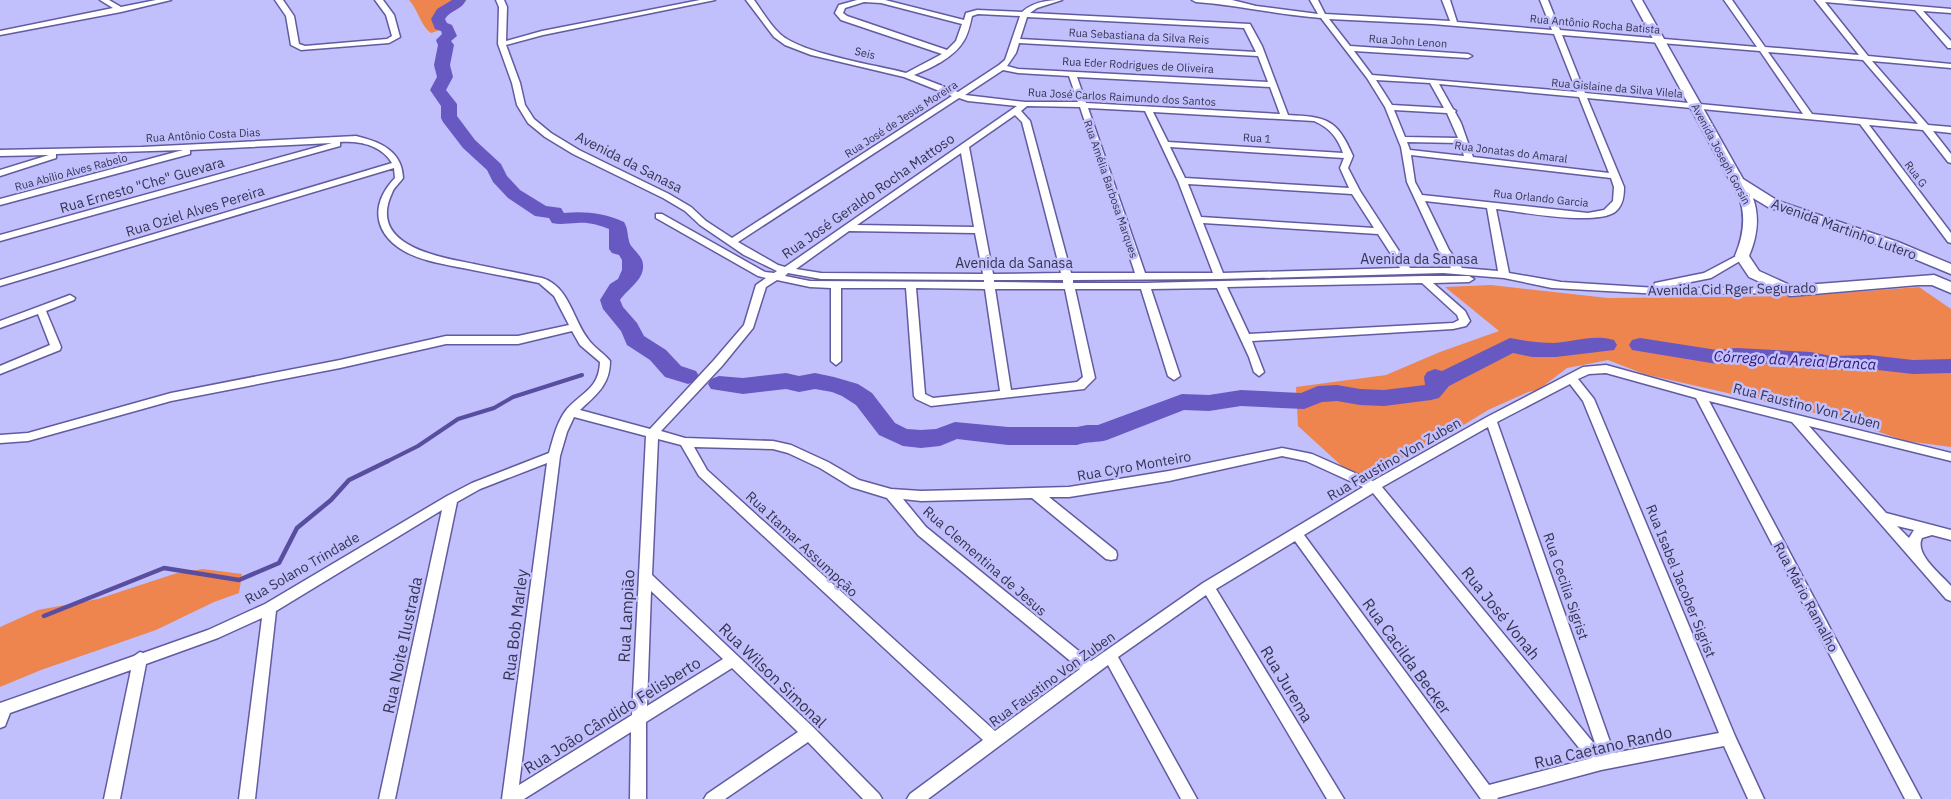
<svg xmlns="http://www.w3.org/2000/svg" width="1951" height="799" viewBox="0 0 1951 799" font-family="'IBM Plex Sans',sans-serif">
  <rect width="100%" height="100%" fill="#c1bffc"/>
  <g fill="#ee844e">
    <path d="M409,0H467L449,10L445,17L443,29L431,33C421,27 419,11 409,0Z"/>
    <polygon points="1491,285 1608,298 1803,296 1919,287 1951,309 1951,447 1906,441 1837,418 1644,374 1608,360 1567,368 1538,390 1528,392 1488,410 1439,440 1373,472 1355,478 1298,426 1296,387 1386,375 1440,352 1499,331 1445,287"/>
    <polygon points="203,569 242,574 239,593 214,602 156,630 41,670 0,687 0,627 38,610 98,599 177,573"/>
  </g>
  <g fill="none" stroke-linecap="round" stroke-linejoin="round">
    <polyline stroke="#594da0" stroke-width="4" points="386,462 418,446 458,419 494,408 513,397 582,375"/>
    <polyline stroke="#594da0" stroke-width="4.5" points="44,616 164,568 239,580 279,563 297,528 331,500 349,480 388,461"/>
    <g fill="#6858c2" fill-rule="evenodd">
      <path d="M452,0H466C462,10 450,10 445,19L447,23L452,25L457,36L451,41L454,45L450,65L453,77L446,90L457,104V116L475,140L501,164L507,176L520,190L546,206L561,208L564,213C585,211 604,213 624,222C628,229 627,233 629,241C630,247 639,253 642,260C648,278 628,288 620,300L623,307L637,323L644,336L666,350L681,366L696,371L699,376L696,381L688,384L665,377L650,360L627,345L621,331L603,309L600,300L610,284L618,279L622,270V260L619,255L612,253L609,249V229C599,225 588,222 577,223C568,223 561,225 552,223L549,218L535,216L508,198L493,182L487,170L463,148L443,122L441,118V106L430,90L437,77L434,65L438,45L436,40L442,34L441,31L435,29L431,19L437,9Z"/>
      <path d="M1510,338C1525,341 1538,343 1554,343C1574,342 1593,334 1614,340L1617,345L1614,350L1556,357H1532L1513,353L1449,386L1439,398L1431,400L1384,406L1360,405L1337,401L1322,402L1304,409L1241,406L1209,411L1184,410L1107,440C1097,443 1087,441 1077,445H1008L957,439L940,446L921,448L903,446L879,435L856,405L842,396L832,392L815,389L799,392L786,389L743,394L711,389L708,384L711,379L719,376L743,378L786,373L799,376L815,373L834,377L858,384L872,393L895,423L907,429L921,430L936,429L955,422L1008,427H1077L1087,425H1098L1182,394L1209,395L1241,390L1301,393L1318,386L1337,385L1360,389L1384,390L1425,385L1424,377L1427,372L1435,369L1442,371Z"/>
      <polygon points="1640,338 1717,350 1736,348 1811,352 1831,356 1869,355 1913,360 1951,359 1951,373 1913,374 1869,369 1831,370 1811,366 1736,362 1717,364 1632,350 1629,345 1632,340"/>
    </g>
    <g stroke="#625ba0" stroke-width="3">
      <g id="street">
        <polygon points="100,0 109,0 121,7 156,0 171,0 121,12 0,35 0,31 113,8"/>
        <polygon points="275,0 283,0 294,16 299,44 305,46 387,39 392,36 386,15 375,0 383,0 394,15 400,37 389,43 301,50 291,45 286,16"/>
        <path d="M496,0H504L507,7L506,41L542,31L700,0H715L543,35L506,45L520,83L525,105L534,119L551,133L579,150L669,194L691,207L706,221L732,238L952,96L904,77L811,55L785,45L774,37L746,0H754C762,11 770,25 780,34C802,54 876,65 906,73L942,54L841,20L835,13L839,5L857,0H885L964,20L966,13L977,10L1022,12C1033,2 1047,0 1062,0L1037,8L1030,13L1250,24L1262,46L1288,115C1327,117 1337,119 1353,156L1348,168L1360,191L1410,268H1451L1439,251L1407,182L1401,147L1385,107L1367,78L1321,18C1279,15 1238,5 1196,2L1192,0H1232L1256,6L1318,14L1310,0H1318L1325,14L1450,21L1442,0H1450L1457,22L1552,30L1540,0H1548L1560,30L1757,47L1724,0H1732L1765,47L1859,55L1815,0H1847L1951,9V13L1923,11L1951,41V48H1948L1915,10L1825,2L1868,56L1951,64V68L1872,61L1928,125L1951,127V133L1933,131L1951,154V163L1948,162L1923,130L1869,125L1951,233V243L1948,242L1860,124L1587,98L1624,187C1624,196 1623,206 1615,212C1595,226 1522,212 1496,209L1509,273L1561,282L1657,288L1654,285L1655,283L1704,273L1742,253L1747,256L1745,258L1711,278L1661,288H1790L1795,291L1794,293L1661,294L1552,288L1504,278L1443,273L1219,279L1073,280V283H1145L1423,276H1469L1474,279L1469,282L1433,283L1465,311L1470,321L1466,326L1453,329L1252,341L1264,372L1259,376L1254,372L1249,357L1217,288L1151,289L1180,376L1174,380L1168,376L1141,289H1075L1095,378L1084,389L931,406L916,399L914,396L906,288H841V361L836,365L831,361V288L810,287L777,280L766,287L753,328L722,366L661,431L685,438L773,441L791,445L828,462L859,480L891,489L921,491L1069,487L1169,471L1282,448L1312,454L1373,481L1487,417L1583,367L1606,365L1700,391L1951,453V461L1809,426L1886,513L1951,530V540L1932,535L1922,538C1914,554 1941,574 1951,586V601L1946,599L1792,422L1709,401L1921,799H1905L1696,398L1606,373L1589,374L1578,379L1594,399L1735,736L1764,799H1748L1724,746L1601,770L1497,798L1498,799H1481L1295,541L1216,589L1344,799H1327L1206,595L1118,657L1197,799H1181L1108,665L928,799H907L910,794L983,740L699,476L681,445L658,439L652,575L814,728L879,794L882,799H863L808,742L725,799H704L707,794L798,732L732,668L646,722V799H630L631,732L524,799H502L547,463L480,489L457,502L395,799H379L442,510L276,611L255,799H239L262,618L218,638L146,664L120,799H104L131,670L10,713L5,726L0,728V703L134,656L140,652L143,653L208,630L265,604L447,496L472,483L549,453C553,439 557,421 567,409C582,392 599,389 600,362L580,345L572,331L518,344H446L340,368L171,401L28,441L0,443V435L28,433L171,393L340,360L446,336H518L569,325L554,296L539,283C514,278 488,273 463,268C443,264 422,261 404,251C372,232 371,203 395,178L394,168L0,286V280L392,163C381,145 360,141 340,142V146L0,241V235L332,143L190,150V154L0,205V199L183,150L56,154V158L0,176V170L49,155L0,156V150L142,147L356,136C381,142 402,151 403,178C400,183 394,187 392,193C367,246 439,257 474,264C497,269 519,273 542,278C569,286 573,320 588,339C594,348 604,353 610,361C610,385 596,395 580,410L650,429L714,360L744,325L756,285L766,278L758,276L656,218V214H662L765,272L774,273L777,271L744,255L700,225L685,211L663,198L573,154L545,137L528,123L517,105L512,83L498,44L499,7ZM864,2L881,3L962,24L956,41L947,50L847,16L843,13L845,8ZM978,14L1020,16L1005,60L999,65L958,92L914,75C931,68 953,58 963,42C968,35 970,25 972,16ZM1027,17L1244,28L1256,52L1020,39ZM1329,19L1432,24L1554,34L1577,92L1372,75L1354,51L1468,58L1472,56L1468,54L1350,46ZM1562,35L1760,51L1803,114L1585,93ZM1019,43L1258,56L1268,82L1018,69L1007,66L1016,53ZM1768,52L1863,60L1918,124L1812,114ZM1003,70L1018,73L1069,76L1078,102H1025L965,95ZM1077,77L1270,87L1280,114L1086,103ZM1376,80L1430,83L1444,108L1392,105ZM1439,84L1579,97L1609,173L1473,157L1461,123L1455,112L1456,111L1453,109ZM959,98L968,101L1017,106L785,267L778,265L738,242ZM1027,106L1080,107L1135,273H1071L1030,121L1021,111ZM1088,108L1145,111L1178,181L1213,273H1145ZM1394,110L1447,113L1458,138L1405,137ZM1153,112L1314,121C1330,128 1337,137 1343,153L1168,142ZM1015,115L1022,122L1061,273L993,274L969,147ZM1407,142L1460,143L1464,156L1410,150ZM1170,147L1344,158L1340,168L1349,188L1185,178ZM961,153L974,227L857,225ZM1411,155L1611,178L1614,187L1613,201L1604,210L1588,213L1422,195L1415,182ZM1188,184L1352,194L1374,228L1201,217ZM1425,201L1487,208L1498,271L1462,268L1449,250ZM1203,223L1378,234L1400,268L1223,273ZM849,231L975,233L983,274L821,273L796,269ZM788,273L821,279L984,280V282L810,281L785,276ZM994,280H1063V283L994,282ZM1422,283L1457,315L1459,320L1453,323L1249,334L1227,287ZM916,288L985,289L1000,391L933,398L925,394ZM995,289H1065L1083,377L1077,382L1011,390ZM1570,384L1583,401L1719,733L1614,753L1497,422ZM574,417L646,436L632,715L519,785L560,456L567,432ZM1488,427L1596,746L1382,487ZM694,447L773,449L788,453L820,468L851,487L887,498L918,535L1080,669L995,731L707,470ZM1282,456L1306,461L1363,487L1203,583L1091,661L926,527L903,499L921,501L1032,498L1106,559L1111,560L1116,559L1117,555L1116,551L1049,497H1069L1169,481ZM1373,493L1588,759L1489,785L1304,535ZM1897,526L1914,530L1909,538ZM651,591L723,659L647,706Z"/>
        <polygon points="70,295 75,298 74,300 46,311 61,347 60,350 0,374 0,366 50,345 38,314 0,328 0,321"/>
      </g>
    </g>
    <g stroke="#625ba0" stroke-width="3">
      <path id="secondary" d="M1632,0H1642L1743,179L1778,201L1898,242L1951,264V274L1888,248L1768,207L1753,198C1760,218 1757,237 1749,256L1759,271L1792,286L1934,275L1951,282V293L1932,285H1918L1790,296L1749,277L1735,256C1743,237 1746,219 1740,199Z"/>
    </g>
    <use href="#street" fill="#fff" fill-rule="evenodd"/>
    <use href="#secondary" fill="#fff" fill-rule="evenodd"/>
  </g>
  <g text-anchor="middle" dominant-baseline="central" stroke-width="5" stroke-linejoin="round" paint-order="stroke">
    <g font-size="11" fill="#363452" stroke="#c1bffc">
      <text transform="translate(1595 24) rotate(5)">Rua Antônio Rocha Batista</text>
      <text transform="translate(1139 36) rotate(3)">Rua Sebastiana da Silva Reis</text>
      <text transform="translate(1408 41) rotate(4)">Rua John Lenon</text>
      <text transform="translate(865 53) rotate(13)">Seis</text>
      <text transform="translate(1138 65) rotate(3)">Rua Eder Rodrigues de Oliveira</text>
      <text transform="translate(1617 88) rotate(5)">Rua Gislaine da Silva Vilela</text>
      <text transform="translate(1122 97) rotate(3)">Rua José Carlos Raimundo dos Santos</text>
      <text transform="translate(901 119) rotate(-33)">Rua José de Jesus Moreira</text>
      <text transform="translate(203 135) rotate(-3)">Rua Antônio Costa Dias</text>
      <text transform="translate(1257 138) rotate(3)">Rua 1</text>
      <text transform="translate(1511 152) rotate(7)">Rua Jonatas do Amaral</text>
      <text transform="translate(1721 154) rotate(62)">Avenida Joseph Gorsin</text>
      <text transform="translate(71 172) rotate(-15)">Rua Abílio Alves Rabelo</text>
      <text transform="translate(1916 174) rotate(53)">Rua G</text>
      <text transform="translate(1111 189) rotate(71)">Rua Amélia Barbosa Marques</text>
      <text transform="translate(1541 198) rotate(6)">Rua Orlando Garcia</text>
    </g>
    <g font-size="14" fill="#363452" stroke="#c1bffc">
      <text transform="translate(629 162) rotate(27)">Avenida da Sanasa</text>
      <text transform="translate(142 185) rotate(-16)">Rua Ernesto "Che" Guevara</text>
      <text transform="translate(868 196) rotate(-35)">Rua José Geraldo Rocha Mattoso</text>
      <text transform="translate(195 211) rotate(-17)">Rua Oziel Alves Pereira</text>
      <text transform="translate(1844 229) rotate(20)">Avenida Martinho Lutero</text>
      <text x="1419" y="259">Avenida da Sanasa</text>
      <text x="1014" y="263">Avenida da Sanasa</text>
      <text transform="translate(1732 289) rotate(-1)">Avenida Cid Rger Segurado</text>
      <text transform="translate(1807 406) rotate(14)">Rua Faustino Von Zuben</text>
      <text transform="translate(1394 459) rotate(-30)">Rua Faustino Von Zuben</text>
      <text transform="translate(1134 466) rotate(-10)">Rua Cyro Monteiro</text>
      <text transform="translate(802 544) rotate(43)">Rua Itamar Assumpção</text>
      <text transform="translate(985 561) rotate(41)">Rua Clementina de Jesus</text>
      <text transform="translate(302 568) rotate(-30)">Rua Solano Trindade</text>
      <text transform="translate(1681 581) rotate(68)">Rua Isabel Jacober Sigrist</text>
      <text transform="translate(1566 586) rotate(71)">Rua Cecilia Sigrist</text>
      <text transform="translate(1806 597) rotate(62)">Rua Mário Ramalho</text>
      <text transform="translate(1052 679) rotate(-36)">Rua Faustino Von Zuben</text>
    </g>
    <g font-size="15" font-style="italic" fill="#301577" stroke="#c1bffc">
      <text transform="translate(1795 360) rotate(3)">Córrego da Areia Branca</text>
    </g>
    <g font-size="16" fill="#363452" stroke="#c1bffc">
      <text transform="translate(1501 613) rotate(51)">Rua José Vonah</text>
      <text transform="translate(626 616) rotate(-87)">Rua Lampião</text>
      <text transform="translate(515 625) rotate(-83)">Rua Bob Marley</text>
      <text transform="translate(402 645) rotate(-78)">Rua Noite Ilustrada</text>
      <text transform="translate(1407 656) rotate(54)">Rua Cacilda Becker</text>
      <text transform="translate(773 675) rotate(44)">Rua Wilson Simonal</text>
      <text transform="translate(1287 684) rotate(59)">Rua Jurema</text>
      <text transform="translate(612 715) rotate(-32)">Rua João Cândido Felisberto</text>
      <text transform="translate(1603 747) rotate(-13)">Rua Caetano Rando</text>
    </g>
  </g>
</svg>
